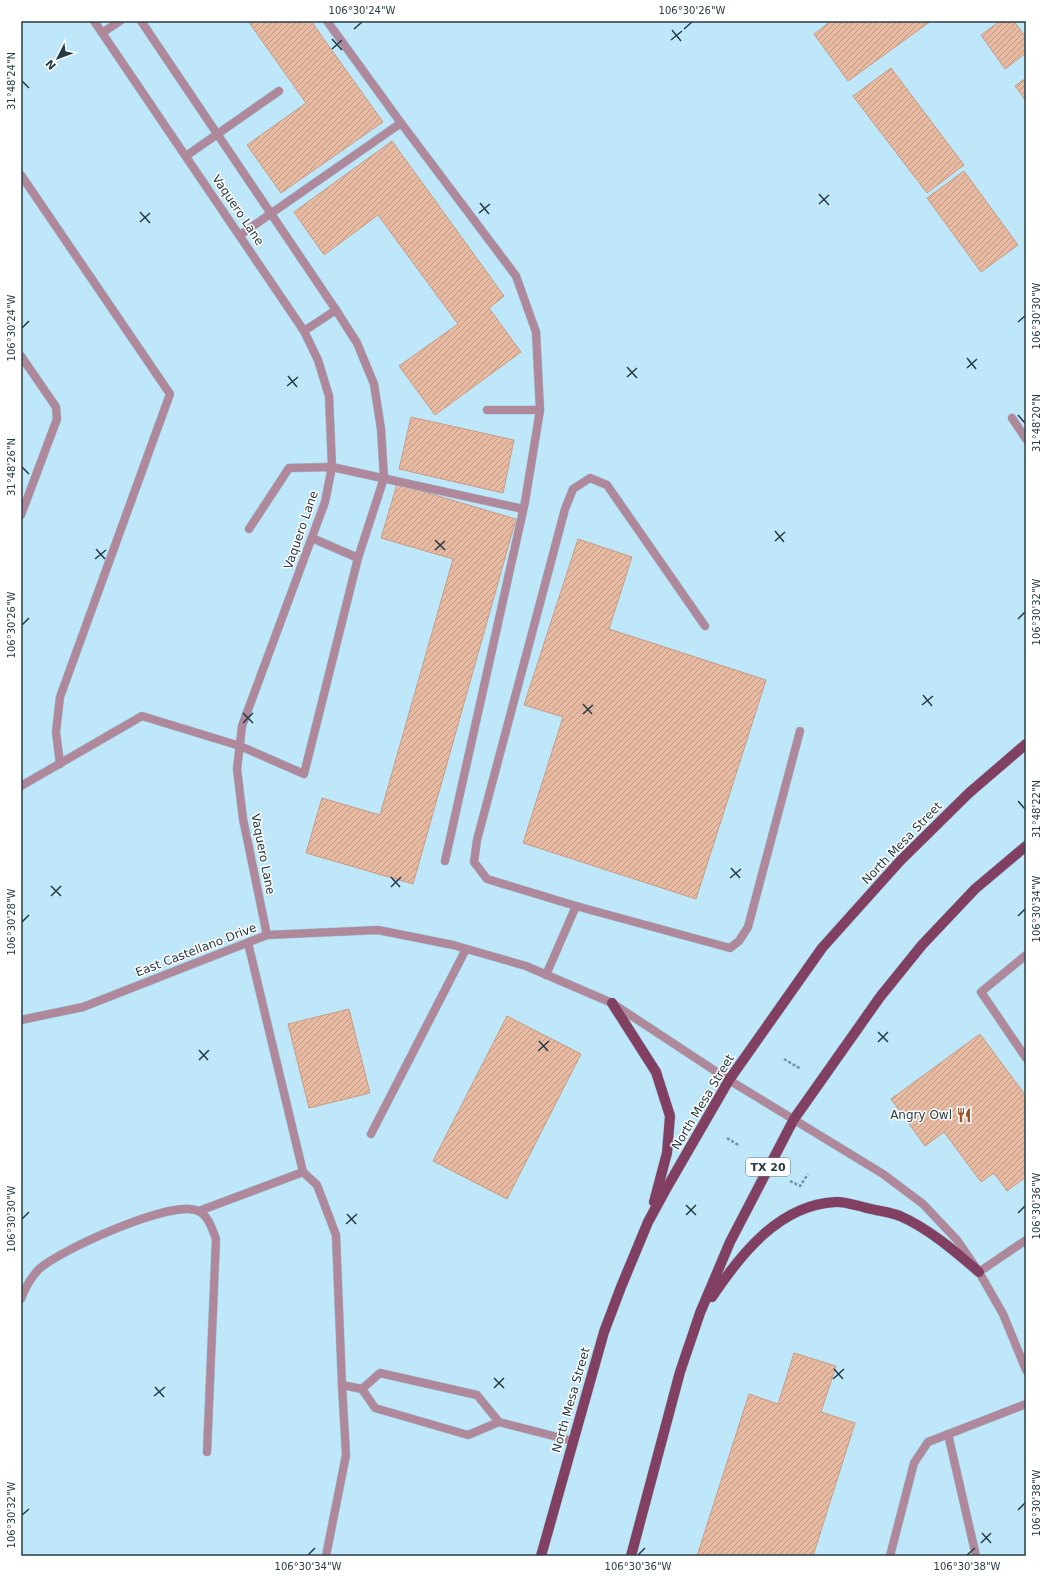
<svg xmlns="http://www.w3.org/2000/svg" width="1047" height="1577" viewBox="0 0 1047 1577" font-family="'DejaVu Sans',sans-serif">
  <defs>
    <pattern id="building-hatch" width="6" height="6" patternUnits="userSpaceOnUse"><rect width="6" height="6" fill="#e8baa2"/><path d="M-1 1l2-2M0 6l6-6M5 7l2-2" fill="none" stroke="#bc9886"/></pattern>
  </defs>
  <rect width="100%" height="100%" fill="#bee7fa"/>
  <g fill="url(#building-hatch)" stroke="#c89c85">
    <polygon points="248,21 311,21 383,122 281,193 247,145 306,103"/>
    <polygon points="831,21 931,21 848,81 814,34"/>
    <polygon points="1000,21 1014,21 1026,38 1026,53 1005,69 981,35"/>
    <polygon points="891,68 964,165 927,193 853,96"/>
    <polygon points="1026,78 1026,101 1015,86"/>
    <polygon points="392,141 504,296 489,308 521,352 435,415 399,366 458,324 378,215 324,255 294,212"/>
    <polygon points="964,171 1018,245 981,272 927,198"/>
    <polygon points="411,417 514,440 503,493 399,469"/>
    <polygon points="397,484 516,519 413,884 306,853 322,798 380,815 453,559 381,538"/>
    <polygon points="578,539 632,557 609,629 766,680 696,899 523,843 563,717 524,705"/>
    <polygon points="349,1009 370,1093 309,1108 288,1024"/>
    <polygon points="507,1016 581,1054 507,1199 433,1161"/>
    <polygon points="980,1034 1026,1096 1026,1177 1007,1191 994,1173 981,1182 944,1132 925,1146 891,1099"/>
    <polygon points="794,1353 836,1366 821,1412 855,1423 813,1556 697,1556 749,1394 778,1404"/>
  </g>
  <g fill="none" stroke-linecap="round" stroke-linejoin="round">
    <g stroke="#a0c5d6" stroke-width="9">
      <g id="service">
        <polyline points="327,21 401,123 516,276 536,332 540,410 525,502 445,861"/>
        <polyline points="102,33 120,21"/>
        <polyline points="186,156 279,91"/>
        <polyline points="21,175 170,394 60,697 56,732 60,764"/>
        <polyline points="240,235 401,123"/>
        <polyline points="304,331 336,310"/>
        <polyline points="21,356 56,407 57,419 21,515"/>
        <polyline points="487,410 540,410"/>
        <polyline points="1012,418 1026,439"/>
        <polyline points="249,529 289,468 332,467 523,509"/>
        <polyline points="312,538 358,558"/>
        <polyline points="21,786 142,716 240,746 304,774 358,558 384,478 381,429 374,384 357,343 336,310 141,21"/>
        <polyline points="576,906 487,879 474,862 477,840 565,509 573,489 590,478 607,485 705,626"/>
        <polyline points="248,943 303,1172"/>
        <polyline points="1026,955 981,992 1026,1058"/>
        <polyline points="546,975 576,906 730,948 739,941 748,927 800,731"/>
        <polyline points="371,1134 466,949"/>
        <polyline points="199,1211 303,1172 317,1185 336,1235 342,1385 362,1389"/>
        <polyline points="979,1272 1026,1240"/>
        <path d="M21,1299C25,1288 30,1279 38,1270C57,1251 174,1198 198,1211C209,1216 212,1229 216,1239L207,1452"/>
        <polyline points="499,1422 468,1435 375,1408 362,1389 380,1373 477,1395 499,1422 573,1441"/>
        <polyline points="948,1434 976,1556"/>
        <polyline points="326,1556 346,1455 342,1385"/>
        <polyline points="890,1556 914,1463 928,1442 1026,1404"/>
      </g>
    </g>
    <g stroke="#a0c5d6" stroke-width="9">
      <polyline id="minor" points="94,21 304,331 318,360 329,396 332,467 325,502 242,726 237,769 243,819 267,935"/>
    </g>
    <g stroke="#a0c5d6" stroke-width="9">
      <polyline id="tertiary" points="21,1020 83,1007 267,935 378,930 453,945 526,966 612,1003 729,1080 883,1174 923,1204 957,1240 979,1272 1003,1314 1026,1370"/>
    </g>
    <g stroke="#a0c5d6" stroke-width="11">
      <g id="primary">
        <polyline points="612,1003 656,1072 670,1116 667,1153 654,1202"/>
        <path d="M712,1297C740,1255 779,1205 835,1202C845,1201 857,1206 867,1208C878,1211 890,1212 900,1216C928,1228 956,1252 979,1272"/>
        <polyline points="541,1556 604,1332 621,1287 648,1222 666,1189 729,1080 822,948 900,861 969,793 1026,744"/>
        <polyline points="631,1556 680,1372 700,1313 730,1242 794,1119 880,997 922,945 975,889 1026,846"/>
      </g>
    </g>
    <g stroke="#7493a2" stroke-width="2.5" stroke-dasharray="3 2" stroke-linecap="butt">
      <polyline points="784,1059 801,1069"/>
      <polyline points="727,1138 740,1146"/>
      <polyline points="790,1181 800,1186 808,1174"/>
    </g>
    <use href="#service" stroke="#af899b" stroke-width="8"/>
    <use href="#minor" stroke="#af899b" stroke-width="8"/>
    <use href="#tertiary" stroke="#af899b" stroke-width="8"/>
    <use href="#primary" stroke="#814062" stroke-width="10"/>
  </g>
  <path fill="none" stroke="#263b44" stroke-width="1.5" d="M354,29L362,22M684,29L692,22M672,30L681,41M332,39L342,50M671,40L682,31M332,49L342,40M22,81L29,88M819,194L829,205M480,203L489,214M819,204L829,195M140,212L150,223M479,213L490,204M140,222L150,213M1018,322L1025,316M22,328L29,321M967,358L976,369M627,367L637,378M967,368L977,359M288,376L297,387M627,377L637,368M287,386L298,377M1018,415L1025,423M22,467L29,474M775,531L784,542M435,540L445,550M775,541L785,532M96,549L105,559M435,550L445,541M95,559L106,550M1018,619L1025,612M22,625L29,618M923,695L932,706M583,704L592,714M922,705L933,696M243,713L253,723M583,714L593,705M243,723L253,713M1018,801L1025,809M731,868L740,878M391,877L400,887M730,878L741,869M51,886L61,896M391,887L401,877M51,896L61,886M1018,916L1025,909M22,922L29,915M878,1032L888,1042M539,1041L548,1051M878,1042L888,1032M199,1050L208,1060M538,1051L549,1041M199,1060L209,1050M686,1205L696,1215M1018,1213L1025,1206M347,1214L356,1224M686,1215L696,1205M22,1219L29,1212M346,1224L357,1214M834,1369L843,1379M494,1378L504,1388M833,1379L844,1369M155,1387L164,1397M494,1388L504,1378M154,1396L165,1387M1018,1510L1025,1503M22,1515L29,1509M982,1533L991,1543M981,1543L991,1533M308,1555L315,1548M638,1555L645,1548M967,1555L975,1548"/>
  <defs>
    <g id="restaurant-bare" transform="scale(1.2)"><path d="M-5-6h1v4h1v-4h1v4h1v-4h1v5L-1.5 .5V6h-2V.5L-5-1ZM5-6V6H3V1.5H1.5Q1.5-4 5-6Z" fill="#9a542b" stroke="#fff" stroke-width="2.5" paint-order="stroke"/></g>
  </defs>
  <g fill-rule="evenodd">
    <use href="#restaurant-bare" x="964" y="1115"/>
  </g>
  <g text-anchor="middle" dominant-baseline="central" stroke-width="3" stroke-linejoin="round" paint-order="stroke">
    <rect fill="#fff" stroke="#67767c" stroke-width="1" x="746" y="1158" width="44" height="18" rx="3"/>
    <g font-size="11" font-weight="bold" fill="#263b44">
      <text x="768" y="1167">TX 20</text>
    </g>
    <g font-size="12" fill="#263b44" stroke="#fff">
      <text transform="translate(238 210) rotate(56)">Vaquero Lane</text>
      <text transform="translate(301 530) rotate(-71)">Vaquero Lane</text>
      <text transform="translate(902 843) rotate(-46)">North Mesa Street</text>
      <text transform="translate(263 854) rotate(79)">Vaquero Lane</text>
      <text transform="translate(196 950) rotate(-21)">East Castellano Drive</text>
      <text transform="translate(703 1102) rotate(-59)">North Mesa Street</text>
      <text transform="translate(571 1400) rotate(-74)">North Mesa Street</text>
    </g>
    <g font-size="12" fill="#263b44" stroke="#fff" text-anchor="end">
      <text x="952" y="1115">Angry Owl</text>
    </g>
  </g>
  <rect width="1047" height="1577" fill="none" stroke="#ffffff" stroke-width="44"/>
  <g transform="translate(58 58) rotate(228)" stroke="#ffffff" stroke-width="3" paint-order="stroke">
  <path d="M0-3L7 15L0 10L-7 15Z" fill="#263b44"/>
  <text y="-6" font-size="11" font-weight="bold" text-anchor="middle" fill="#263b44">N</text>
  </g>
  <rect x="22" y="22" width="1003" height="1533" fill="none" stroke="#263b44" stroke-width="1.5"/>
  <g font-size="10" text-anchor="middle" fill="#263b44">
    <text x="362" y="14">106°30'24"W</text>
    <text x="692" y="14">106°30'26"W</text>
    <text transform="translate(11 81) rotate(-90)" y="4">31°48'24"N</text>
    <text transform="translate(1036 316) rotate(-90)" y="4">106°30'30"W</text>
    <text transform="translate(11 328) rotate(-90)" y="4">106°30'24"W</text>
    <text transform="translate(1036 423) rotate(-90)" y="4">31°48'20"N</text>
    <text transform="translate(11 467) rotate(-90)" y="4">31°48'26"N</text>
    <text transform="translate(1036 612) rotate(-90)" y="4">106°30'32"W</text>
    <text transform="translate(11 625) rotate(-90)" y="4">106°30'26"W</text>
    <text transform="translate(1036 809) rotate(-90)" y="4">31°48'22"N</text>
    <text transform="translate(1036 909) rotate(-90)" y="4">106°30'34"W</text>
    <text transform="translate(11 922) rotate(-90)" y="4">106°30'28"W</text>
    <text transform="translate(1036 1206) rotate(-90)" y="4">106°30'36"W</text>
    <text transform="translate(11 1219) rotate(-90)" y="4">106°30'30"W</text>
    <text transform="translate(1036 1503) rotate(-90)" y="4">106°30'38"W</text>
    <text transform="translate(11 1515) rotate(-90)" y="4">106°30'32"W</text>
    <text x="308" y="1570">106°30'34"W</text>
    <text x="638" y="1570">106°30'36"W</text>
    <text x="967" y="1570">106°30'38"W</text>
  </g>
</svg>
